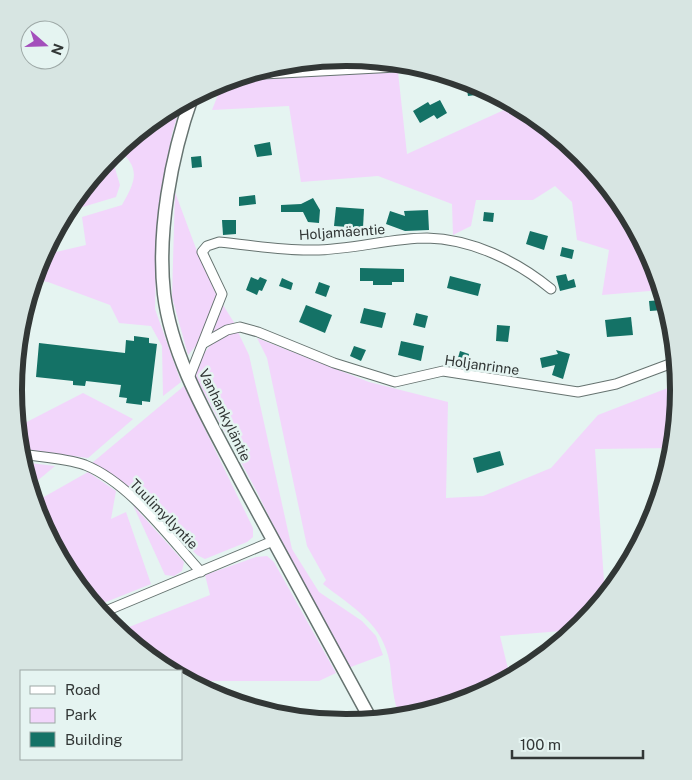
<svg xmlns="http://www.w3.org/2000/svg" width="692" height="780" viewBox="0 0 692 780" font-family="'Public Sans',sans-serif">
  <rect width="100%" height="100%" fill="#e5f4f1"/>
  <g fill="#f2d6fb">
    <path d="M397,63L407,154L515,105C585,143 639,215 661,290L602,295L609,250L577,240L572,202L555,186L533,200H476L471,226L453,235L452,204L378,176L301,182L289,106L212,110L223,82L265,69Z"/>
    <path d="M181,103L172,134L157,226L155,309L181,382L163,396L162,346L151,326L119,323L110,305L48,282L34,280L43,255L86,245L82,217L122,205C135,182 142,169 118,149L129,140L143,136L161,119L159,116Z"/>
    <polygon points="106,161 114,165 120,185 116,197 66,212"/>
    <polygon points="175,192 198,254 217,296 200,341 188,355 172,297"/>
    <polygon points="223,305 235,324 210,336"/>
    <path d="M238,332L249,355L292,549L319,592L362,621L376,636L383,655L348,668L315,612L257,492L194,374C205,350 210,338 238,332Z"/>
    <path d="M257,338L369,382L448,402L446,498L483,496L551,468L598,415L678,384L672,448L595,449L605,596L575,630L500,636L510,677L473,697L411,716L400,717C393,702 392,681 390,664C383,623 353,608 323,584L326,580L307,546L267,358Z"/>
    <polygon points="184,386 253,528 253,537 247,542 205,559 197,555 131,489 92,463"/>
    <polygon points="83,393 133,419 88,458 20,449 17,427"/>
    <polygon points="22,462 55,466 30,487"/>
    <path d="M88,472L116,491L111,519L126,512L151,584L96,606C70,575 46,541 35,502Z"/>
    <polygon points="133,505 184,562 182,571 174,576 165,575"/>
    <path d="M267,556L274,562L336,673L319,681H188L181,677V671C157,671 137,646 119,631L210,595L205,575L256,557Z"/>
  </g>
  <g fill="#147266">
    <polygon points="473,83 491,93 468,96 466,84"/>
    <polygon points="440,100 447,113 437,119 434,115 420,123 413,111 428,102 430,105"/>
    <polygon points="270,142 272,155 257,157 254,145"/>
    <polygon points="201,156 202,167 192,168 191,157"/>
    <polygon points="255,195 256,204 239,206 239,197"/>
    <polygon points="313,198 320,210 319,223 308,222 303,212 281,212 281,205 301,204"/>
    <polygon points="336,207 364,209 363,228 334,226"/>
    <polygon points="428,210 429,230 405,231 386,224 390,211 405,216 404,211"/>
    <polygon points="484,212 494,213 493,222 483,221"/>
    <polygon points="222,220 236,220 236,234 223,235"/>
    <polygon points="530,231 548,236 544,250 526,244"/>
    <polygon points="562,247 574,250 572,259 560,256"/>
    <polygon points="360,268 404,269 404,282 392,282 392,285 373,285 373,281 360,281"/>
    <polygon points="566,274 568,281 574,279 576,287 560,291 556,276"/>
    <polygon points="450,276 481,284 478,296 447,288"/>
    <polygon points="251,277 258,280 260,277 267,280 262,291 259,290 257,295 246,290"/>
    <polygon points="282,278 293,283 291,290 279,286"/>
    <polygon points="319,282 330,286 326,297 315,293"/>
    <polygon points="662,300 663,310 650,311 649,301"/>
    <polygon points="26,305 30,306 26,340 19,340"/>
    <polygon points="306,305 332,315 325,333 299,322"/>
    <polygon points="364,308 386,313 382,328 360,323"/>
    <polygon points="416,313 428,316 425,328 413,325"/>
    <polygon points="631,317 633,335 607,337 605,320"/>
    <polygon points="497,325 510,326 508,342 496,341"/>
    <polygon points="134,336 149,338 149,343 157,344 150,402 142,401 142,405 126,403 127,398 119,397 121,385 86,381 85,386 73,385 73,381 36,377 39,343 125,353 126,340 134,341"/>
    <polygon points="401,341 424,346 421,361 398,355"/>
    <polygon points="354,346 366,350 361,361 350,356"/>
    <polygon points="556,350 570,354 563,379 552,375 555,365 542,368 540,358 558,354"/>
    <polygon points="460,351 469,354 467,364 457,361"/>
    <polygon points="500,451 504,465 477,473 473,458"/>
    <polygon points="529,655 539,659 520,672"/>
  </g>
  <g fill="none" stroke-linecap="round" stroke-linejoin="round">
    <g stroke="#667370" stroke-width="11">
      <g id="street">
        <polyline points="245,75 416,66"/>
        <polyline points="204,343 227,330 240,327 258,332 334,363 395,382 443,371 578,392 616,384 675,362"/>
        <path d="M189,378L222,294L202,252L207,246L219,242C251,245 282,251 314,250C350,250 392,238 427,238C472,239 517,261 551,289"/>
        <path d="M20,454C40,457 66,458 85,465C130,483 168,536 201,572"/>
        <polyline points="101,613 273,541"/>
      </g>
    </g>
    <g stroke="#667370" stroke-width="15">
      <path id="secondary" d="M192,97C171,156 157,232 164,294C172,360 211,423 241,481C284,561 328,640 371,720"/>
    </g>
    <use href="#street" stroke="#fff" stroke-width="9"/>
    <use href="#secondary" stroke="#fff" stroke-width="12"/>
  </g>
  <g text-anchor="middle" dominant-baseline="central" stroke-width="5" stroke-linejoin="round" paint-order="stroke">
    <g font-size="14" fill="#323736" stroke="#e5f4f1">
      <text transform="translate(342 232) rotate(-4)">Holjamäentie</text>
      <text transform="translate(482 365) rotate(8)">Holjanrinne</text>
      <text transform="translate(225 415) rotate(64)">Vanhankyläntie</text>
      <text transform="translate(164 514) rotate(46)">Tuulimyllyntie</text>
    </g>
  </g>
  <path d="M0 0H692V780H0ZM22 390a324 324 0 1 1 648 0a324 324 0 1 1-648 0Z" fill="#d7e5e2" fill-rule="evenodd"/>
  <path fill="none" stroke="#323736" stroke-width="6" d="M22 390a324 324 0 1 1 648 0a324 324 0 1 1-648 0Z"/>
  <rect x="20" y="670" width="162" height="90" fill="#e5f4f1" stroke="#9da8a6"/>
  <rect x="30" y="686" width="25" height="8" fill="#ffffff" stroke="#9da8a6"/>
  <text x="65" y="695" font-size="15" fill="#323736">Road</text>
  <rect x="30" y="708" width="25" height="15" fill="#f2d6fb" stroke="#9da8a6"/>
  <text x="65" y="720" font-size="15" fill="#323736">Park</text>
  <rect x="30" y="732" width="25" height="15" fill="#147266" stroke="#9da8a6"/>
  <text x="65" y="745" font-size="15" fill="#323736">Building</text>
  <g transform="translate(45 45) rotate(110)"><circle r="24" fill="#e5f4f1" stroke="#9da8a6"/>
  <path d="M0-4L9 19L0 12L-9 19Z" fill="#a34ebb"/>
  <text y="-8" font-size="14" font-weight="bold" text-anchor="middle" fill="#323736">N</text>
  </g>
  <path d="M512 750v8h131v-8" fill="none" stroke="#323736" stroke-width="2.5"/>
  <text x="520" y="750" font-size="15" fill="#323736" stroke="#e5f4f1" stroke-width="4" paint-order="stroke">100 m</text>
</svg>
